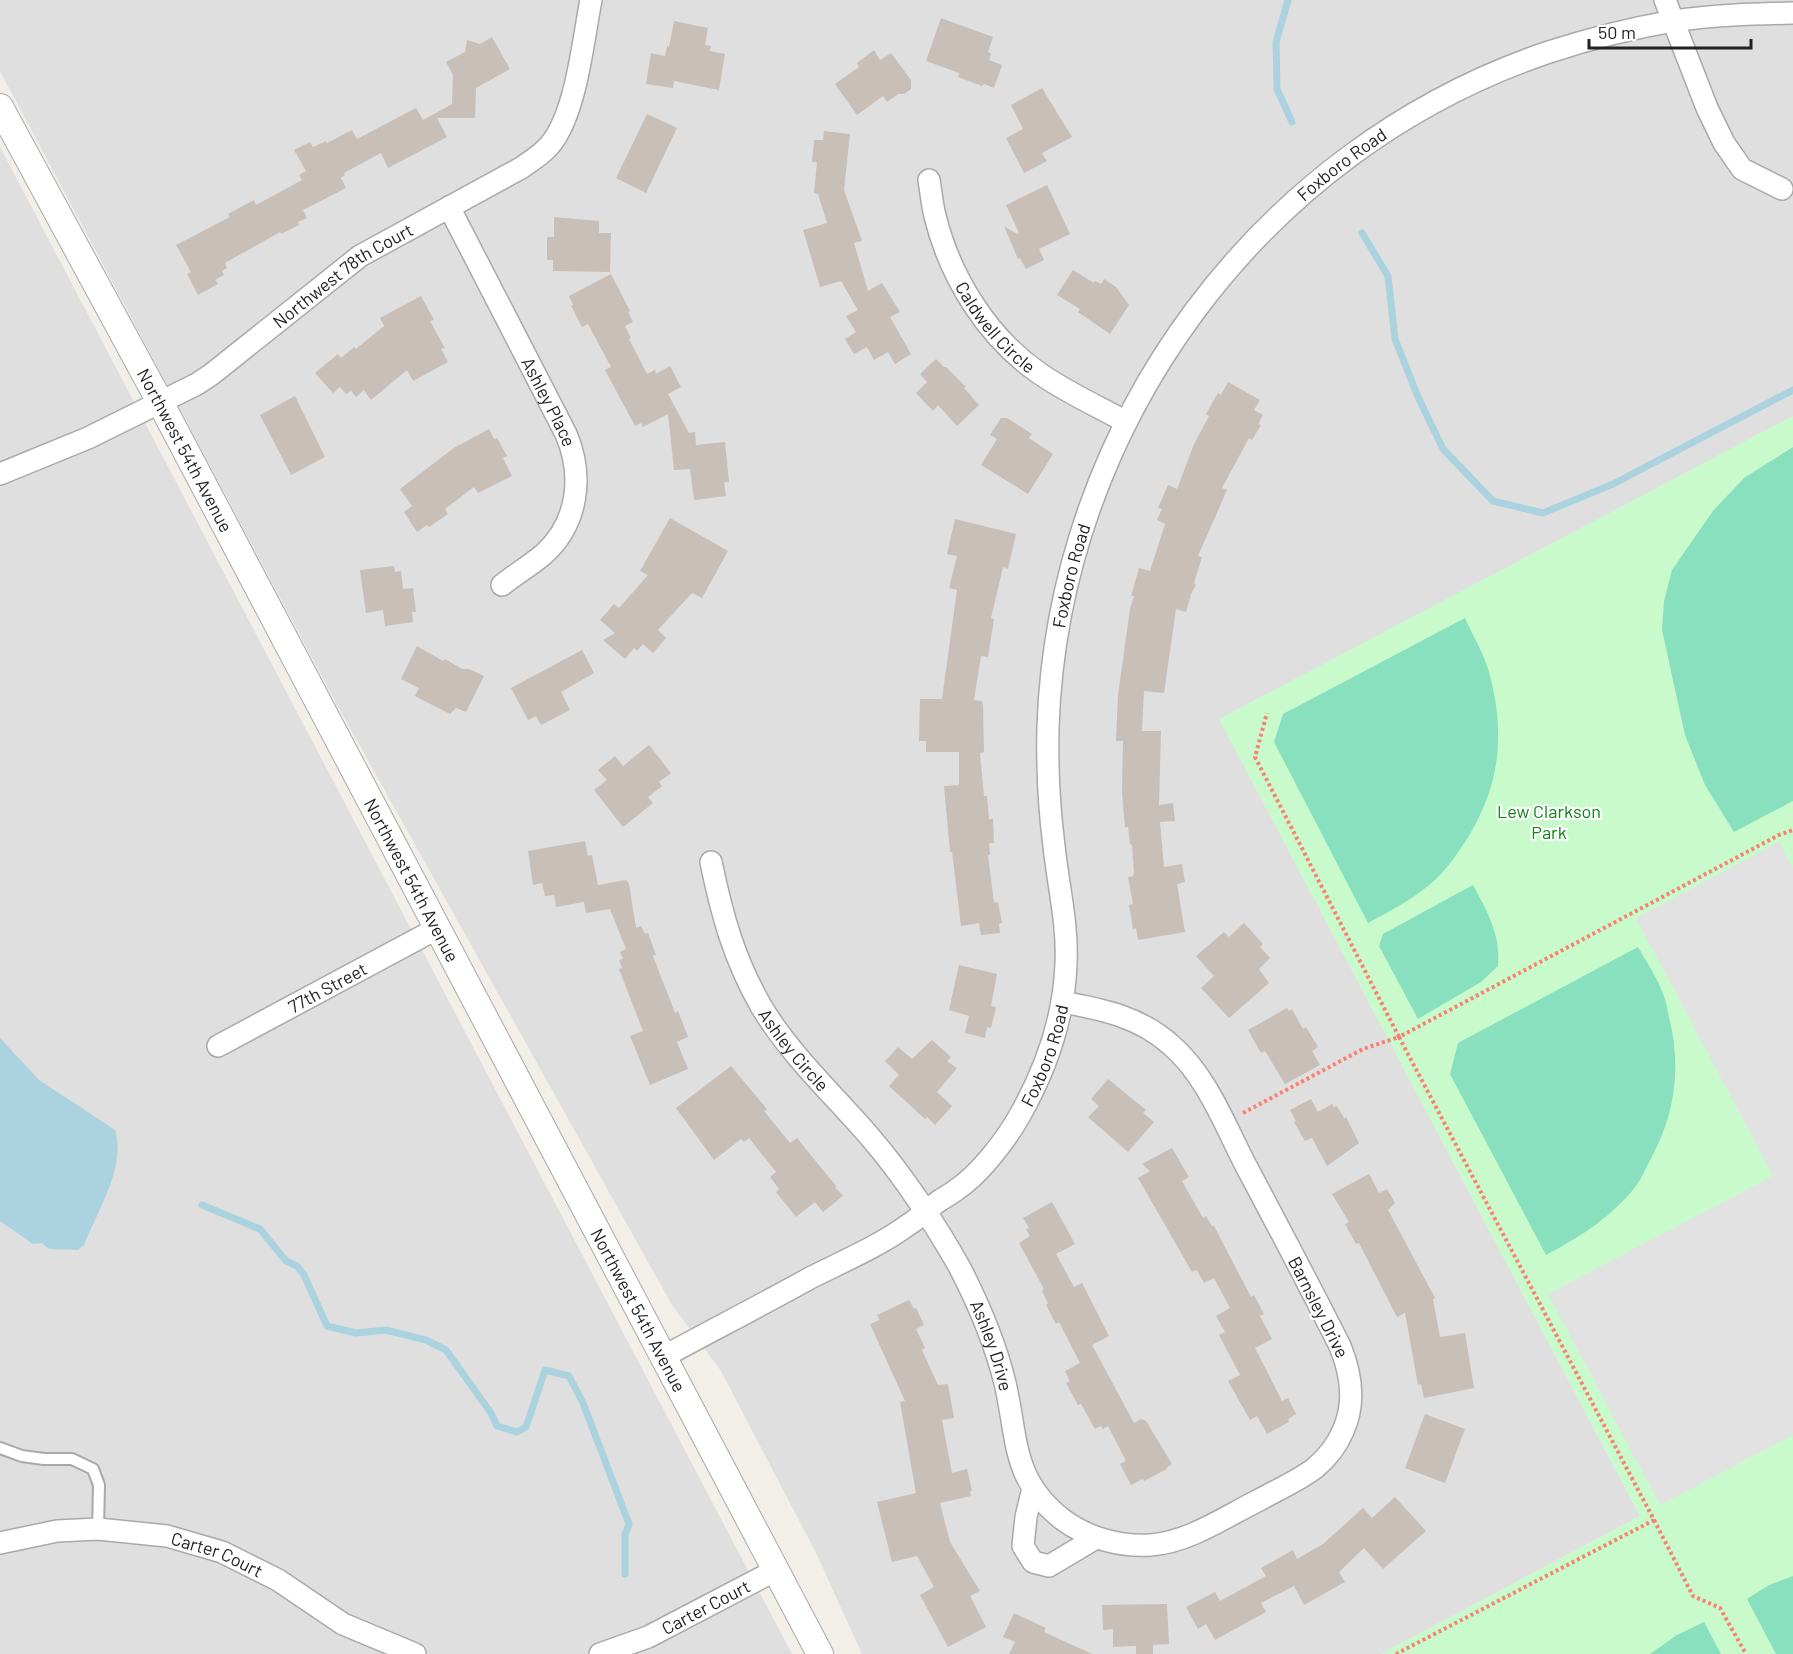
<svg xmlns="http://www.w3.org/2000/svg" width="1793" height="1654" viewBox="0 0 1793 1654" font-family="Barlow,sans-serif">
  <rect width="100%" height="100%" fill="#f2efe9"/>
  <g fill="#e0dfdf">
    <polygon points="0,0 1793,0 1793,416 1220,720 1640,1516 1381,1654 862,1654 817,1555 721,1371 672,1305 336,703 0,71"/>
    <polygon points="0,147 792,1654 0,1654"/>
  </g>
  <polygon fill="#c8facc" points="1793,416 1793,1654 1381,1654 1640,1516 1219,719"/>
  <g fill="#88e0be">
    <polygon points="1793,447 1793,801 1734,832 1705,785 1685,735 1662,630 1664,601 1672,570 1713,511 1744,478"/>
    <path d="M1465,618C1473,636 1484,654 1489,672C1505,732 1501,781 1470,834C1460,850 1450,865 1437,878C1417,897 1392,910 1368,923L1274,742L1283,714Z"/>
    <path d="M1473,885C1487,911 1501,935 1498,966L1481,982L1418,1019L1379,946L1383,934Z"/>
    <path d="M1638,947C1646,961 1656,976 1662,991C1665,998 1667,1006 1668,1013C1682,1065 1676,1115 1649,1162C1645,1170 1641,1179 1636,1186C1612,1217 1580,1237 1546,1255L1450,1074L1458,1043Z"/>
    <polygon points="1793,1576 1793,1654 1776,1654 1747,1599 1769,1585"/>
    <polygon points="1704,1622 1721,1654 1650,1654 1677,1635"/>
  </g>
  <polygon fill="#e2e2e2" points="1779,842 1793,869 1793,1435 1660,1505 1548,1294 1773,1176 1636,918"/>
  <path fill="#aad3df" d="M0,1038L39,1080L115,1130C127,1165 97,1212 84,1245L78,1250L49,1249L42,1243L33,1244L0,1221Z"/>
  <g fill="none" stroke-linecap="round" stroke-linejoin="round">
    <g stroke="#aad3df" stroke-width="7">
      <polyline points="1288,0 1276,42 1277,89 1292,122"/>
      <polyline points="1362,233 1388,276 1395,339 1418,397 1443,449 1493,501 1543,513 1613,484 1793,390"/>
      <polyline points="202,1205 260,1229 286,1261 297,1266 304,1275 327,1326 356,1333 386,1330 426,1340 446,1350 491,1413 497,1426 517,1432 526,1427 545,1370 569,1376 583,1403 629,1524 625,1535 625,1574"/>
    </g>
  </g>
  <g fill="#c7bfb8">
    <polygon points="941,18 993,37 988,52 991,53 989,60 1002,65 994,88 984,84 982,86 958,77 959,73 926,61"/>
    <polygon points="674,21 708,28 705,45 711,46 710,51 725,54 719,90 674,81 673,88 646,84 651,53 665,56 667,46 669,47"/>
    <polygon points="492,37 510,69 476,88 475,118 437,118 447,137 388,168 381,153 344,173 345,175 341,178 346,188 303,210 307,218 298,222 299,225 281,234 280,232 225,263 227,268 222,271 224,275 215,280 218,284 198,295 187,274 191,272 176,245 230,217 228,214 254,200 256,205 302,180 299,175 306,171 294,150 310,142 313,147 326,141 327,143 352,130 357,139 416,108 423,120 452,104 453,75 446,62 465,52 467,40 480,44"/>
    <polygon points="874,50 880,60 891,53 911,80 911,89 904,94 898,94 887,102 883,96 857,115 835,84 859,67 857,63"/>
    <polygon points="1042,88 1072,137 1042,153 1047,161 1024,173 1006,138 1023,129 1011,105"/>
    <polygon points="647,114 677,128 646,193 616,178"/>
    <polygon points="824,131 850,134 844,190 862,241 854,243 868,291 882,283 900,312 890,317 911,354 895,364 888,352 874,360 867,347 854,354 845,339 856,332 846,316 858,310 841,281 820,287 803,230 827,223 818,194 814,193 817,162 812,162 814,140 823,140"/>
    <polygon points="1047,185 1070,234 1039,249 1044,260 1026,269 1020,258 1018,259 1004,226 1017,234 1019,233 1006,205"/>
    <polygon points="554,217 599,221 599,233 611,233 610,272 553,271 553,260 547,260 547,237 554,237"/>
    <polygon points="1073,270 1094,283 1095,281 1101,284 1104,279 1116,287 1129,305 1110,334 1078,312 1080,309 1057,295"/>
    <polygon points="611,274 630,311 628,312 633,322 625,326 631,338 629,339 647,374 655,370 656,374 670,366 681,387 668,394 689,433 695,432 696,445 725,442 729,482 724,482 726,496 694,500 690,469 674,470 668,414 643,427 641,423 635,426 605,370 611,367 588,324 582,327 571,306 573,305 569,296"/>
    <polygon points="421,296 434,320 430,321 445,348 441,349 448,362 413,381 407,370 371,400 364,390 356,397 351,391 346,394 340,387 333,393 315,373 338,354 341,358 354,347 356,349 384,326 380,318"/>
    <polygon points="936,359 944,367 946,367 966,387 964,388 979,405 957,426 938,405 933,411 916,393 927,382 920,374"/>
    <polygon points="1228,382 1260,400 1254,410 1263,415 1258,424 1261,425 1252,440 1249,438 1222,488 1227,490 1198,556 1202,557 1194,583 1196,585 1191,594 1186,612 1176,609 1164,693 1144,691 1142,731 1161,731 1159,805 1173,803 1175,821 1160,822 1164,867 1182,864 1185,882 1177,884 1185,932 1138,940 1136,928 1133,929 1129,905 1133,904 1128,877 1133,876 1134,872 1132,845 1130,844 1128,827 1125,827 1122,793 1123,741 1116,741 1118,695 1130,609 1134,596 1131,596 1139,568 1150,571 1165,524 1157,520 1162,509 1158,508 1168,485 1177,489 1194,444 1209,416 1206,414 1218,393 1221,395"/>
    <polygon points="295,396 325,457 291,475 260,415"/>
    <polygon points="1001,418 1007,418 1032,434 1029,438 1053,454 1028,494 981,465 997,439 990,435"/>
    <polygon points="489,429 494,439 497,438 507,456 503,458 512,476 478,493 474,487 445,509 448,514 429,527 427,525 417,532 404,512 412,506 400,489 454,448"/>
    <polygon points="670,518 728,551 702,598 692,593 658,630 666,638 653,653 643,644 637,651 634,648 625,659 603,640 615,633 600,620 614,604 619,608 648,575 640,571"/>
    <polygon points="955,519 1016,534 1008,569 1003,567 991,618 994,619 988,657 981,656 974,700 982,701 983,706 984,752 980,753 984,796 987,796 989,819 993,819 994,843 989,843 990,855 988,855 994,903 998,902 1002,923 999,924 1000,933 981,935 979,923 961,926 952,852 950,852 944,786 959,785 959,752 926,752 926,741 919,741 920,699 942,699 957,590 949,588 957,556 947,554"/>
    <polygon points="394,566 395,572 401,571 403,589 413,588 416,612 412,612 413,622 385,626 383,610 366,613 360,570"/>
    <polygon points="417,646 443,661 445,659 462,669 469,669 484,676 466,712 456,708 450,714 415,696 419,688 401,679"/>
    <polygon points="582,650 594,673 561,692 570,710 541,725 536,716 528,720 511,688"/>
    <polygon points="649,745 671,773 659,782 662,786 648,797 653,803 623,827 594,790 607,780 598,770 615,756 623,766"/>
    <polygon points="585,841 588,856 592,855 598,885 626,880 629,884 636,928 641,926 645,934 648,933 656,955 653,956 675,1013 678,1011 688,1037 677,1042 688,1069 650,1085 630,1036 643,1031 619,969 622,968 619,960 623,959 620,952 626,949 610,909 586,913 584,902 556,907 554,895 545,896 542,883 533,885 528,851"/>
    <polygon points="1244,923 1263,944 1260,947 1270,958 1259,969 1269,983 1229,1018 1201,988 1214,976 1196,956 1224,932 1229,937"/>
    <polygon points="959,965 997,974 991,1006 996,1007 991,1028 987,1027 985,1038 965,1033 969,1016 949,1010"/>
    <polygon points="1287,1008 1289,1011 1292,1009 1303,1029 1306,1027 1318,1047 1312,1051 1320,1065 1285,1084 1265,1051 1261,1053 1248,1030"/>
    <polygon points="932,1040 951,1057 947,1061 957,1068 937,1092 952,1106 935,1125 927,1117 925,1119 889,1086 899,1075 885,1061 898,1047 912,1059"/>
    <polygon points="731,1066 767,1109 764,1111 790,1143 797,1138 836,1186 835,1187 843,1196 823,1212 815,1202 796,1217 776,1192 779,1189 770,1177 776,1172 749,1138 744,1142 741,1139 714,1160 676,1108"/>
    <polygon points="1108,1079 1146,1110 1143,1113 1154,1122 1128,1152 1088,1117 1099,1106 1091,1099"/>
    <polygon points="1311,1099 1318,1112 1332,1104 1334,1107 1337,1106 1344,1118 1346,1117 1359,1143 1327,1166 1312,1138 1305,1141 1294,1122 1296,1121 1290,1110"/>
    <polygon points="1172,1148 1189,1177 1182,1181 1203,1218 1206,1216 1212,1226 1214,1226 1251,1297 1254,1295 1264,1314 1260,1316 1272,1339 1255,1348 1282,1401 1288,1398 1296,1414 1288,1419 1289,1422 1267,1434 1257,1416 1250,1420 1228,1381 1240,1375 1219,1335 1225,1332 1216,1316 1230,1308 1214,1278 1204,1283 1197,1270 1192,1272 1138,1178 1150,1171 1142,1164"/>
    <polygon points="1369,1174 1379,1193 1387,1189 1395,1203 1388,1210 1435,1298 1433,1299 1440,1337 1465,1333 1474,1388 1424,1398 1421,1384 1418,1385 1405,1313 1397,1317 1359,1243 1356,1244 1345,1224 1349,1222 1332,1194"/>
    <polygon points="1052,1202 1075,1244 1056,1254 1074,1287 1082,1283 1109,1336 1092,1345 1134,1423 1141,1419 1146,1421 1172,1464 1166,1468 1167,1469 1144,1481 1143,1479 1131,1485 1120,1464 1126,1461 1108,1426 1103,1429 1101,1426 1095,1429 1081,1404 1078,1405 1066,1383 1070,1381 1065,1371 1080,1363 1059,1322 1056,1324 1046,1305 1048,1303 1042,1291 1044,1289 1019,1243 1030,1236 1026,1229 1029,1228 1023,1218"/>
    <polygon points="909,1300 914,1309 916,1308 924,1325 916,1329 925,1348 922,1350 938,1385 948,1384 954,1418 942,1420 952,1473 967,1469 972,1491 970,1491 971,1496 940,1503 950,1542 980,1591 970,1596 986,1627 948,1647 920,1595 934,1587 917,1556 892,1562 877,1502 916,1493 900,1402 905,1401 870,1324 880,1320 877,1315"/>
    <polygon points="1425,1414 1465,1429 1445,1483 1405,1468"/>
    <polygon points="1395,1497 1426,1531 1383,1569 1364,1548 1339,1572 1345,1582 1304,1605 1294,1586 1261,1603 1266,1612 1215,1640 1206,1624 1198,1629 1186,1607 1215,1592 1220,1601 1266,1576 1261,1568 1293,1550 1297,1559 1323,1544 1363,1508 1372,1518"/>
    <polygon points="1167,1604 1169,1644 1153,1645 1153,1654 1136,1654 1136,1646 1113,1647 1113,1629 1103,1630 1102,1605"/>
    <polygon points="1014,1613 1046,1628 1044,1632 1092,1654 1009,1654 1015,1642 1003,1637"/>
  </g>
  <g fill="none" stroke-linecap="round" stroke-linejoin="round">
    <g stroke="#a9a9a9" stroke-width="14">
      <polyline id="service" points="0,1448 22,1456 44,1459 72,1459 93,1469 99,1485 98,1529"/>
    </g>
    <g stroke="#a9a9a9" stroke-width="24">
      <g id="minor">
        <polyline points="1665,0 1707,108 1724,143 1742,169 1782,189"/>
        <path id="s1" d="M929,180C931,192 932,204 935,216C950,277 987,337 1039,373C1066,392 1097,406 1126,422"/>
        <path id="s2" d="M449,207L566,434C584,476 578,523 544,554C531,565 516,574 502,585"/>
        <path id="s3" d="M0,474L88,438L197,384L212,374L360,256L521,168C534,159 547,151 555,138C577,104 583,41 591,0"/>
        <path id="s4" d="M711,862C722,915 734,959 761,1006C790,1055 833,1094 870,1137C902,1174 936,1225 960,1268C979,1305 995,1342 1005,1383C1018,1438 1011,1479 1062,1519C1087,1538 1120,1547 1151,1545C1189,1542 1225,1517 1259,1500C1277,1490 1298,1481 1315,1468C1327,1458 1337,1445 1343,1431C1356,1403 1351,1373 1340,1346C1309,1285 1277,1224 1245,1164C1224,1123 1206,1075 1171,1045C1140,1017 1102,1009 1062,1002"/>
        <path id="s5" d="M218,1046L438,928"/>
        <path id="s6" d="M663,1357C713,1330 763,1304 812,1277C844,1261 879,1246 908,1225C919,1218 929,1208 939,1201C945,1197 951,1194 956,1190C980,1174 1006,1140 1020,1115C1046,1069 1064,1018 1066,964C1068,924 1058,885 1054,846C1049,807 1047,767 1048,727C1058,424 1260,149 1549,52C1589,39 1632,28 1674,21C1713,15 1753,14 1793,13"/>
        <polyline points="1033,1488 1026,1517 1023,1546 1033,1562 1049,1566 1096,1538"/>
        <path id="s7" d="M0,1543L57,1531L98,1529L167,1536L222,1552L278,1580L343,1624L415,1654"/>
        <path id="s8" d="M600,1654L648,1637L776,1570"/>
      </g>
    </g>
    <g stroke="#a9a9a9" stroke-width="28">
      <g id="tertiary">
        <path id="s9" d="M0,107L160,402L820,1654"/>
      </g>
    </g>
    <g stroke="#fa8072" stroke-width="4" stroke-dasharray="3 3" stroke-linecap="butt">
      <polyline points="1243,1113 1363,1049 1399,1037 1255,757 1267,713"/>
      <polyline points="1654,1520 1693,1596 1720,1608 1746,1654"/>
      <polyline points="1396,1654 1654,1520 1399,1037 1779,835 1793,830"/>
    </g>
    <use href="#service" stroke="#fff" stroke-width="10"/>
    <use href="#minor" stroke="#fff" stroke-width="21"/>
    <use href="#tertiary" stroke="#fff" stroke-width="26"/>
  </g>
  <g text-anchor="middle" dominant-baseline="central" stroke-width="4.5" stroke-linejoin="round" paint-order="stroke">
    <g font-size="18" fill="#222" stroke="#fff">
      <text stroke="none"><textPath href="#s6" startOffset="1491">Foxboro Road</textPath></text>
      <text stroke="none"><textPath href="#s3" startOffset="399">Northwest 78th Court</textPath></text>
      <text stroke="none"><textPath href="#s1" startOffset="165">Caldwell Circle</textPath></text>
      <text stroke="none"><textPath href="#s2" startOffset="219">Ashley Place</textPath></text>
      <text stroke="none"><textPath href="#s9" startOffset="390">Northwest 54th Avenue</textPath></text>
      <text stroke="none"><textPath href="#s6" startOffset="988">Foxboro Road</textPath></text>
      <text stroke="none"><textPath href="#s9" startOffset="876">Northwest 54th Avenue</textPath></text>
      <text stroke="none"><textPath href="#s5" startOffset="124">77th Street</textPath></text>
      <text stroke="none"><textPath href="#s4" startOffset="208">Ashley Circle</textPath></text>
      <text stroke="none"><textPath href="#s6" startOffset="502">Foxboro Road</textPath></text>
      <text transform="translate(1319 1307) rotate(63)">Barnsley Drive</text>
      <text stroke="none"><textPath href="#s9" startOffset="1362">Northwest 54th Avenue</textPath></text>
      <text stroke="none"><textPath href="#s4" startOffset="567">Ashley Drive</textPath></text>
      <text stroke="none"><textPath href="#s7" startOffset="222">Carter Court</textPath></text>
      <text stroke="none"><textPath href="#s8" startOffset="116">Carter Court</textPath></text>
    </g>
    <g font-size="18" fill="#0c8416" stroke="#fff">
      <text x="1549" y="811">Lew Clarkson<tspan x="1549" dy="21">Park</tspan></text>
    </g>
  </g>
  <path d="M1589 39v9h162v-9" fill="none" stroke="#222222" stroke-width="3"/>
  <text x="1598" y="39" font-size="18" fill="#222222" stroke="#ffffff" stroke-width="4.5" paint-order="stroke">50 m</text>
</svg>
